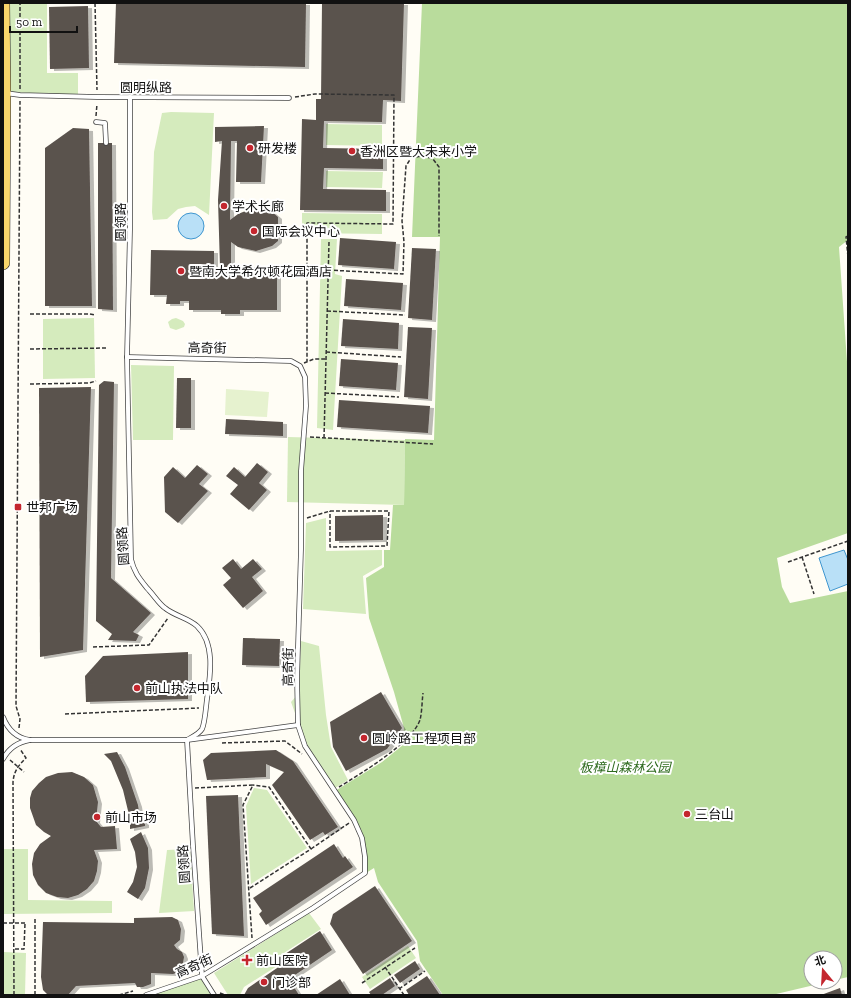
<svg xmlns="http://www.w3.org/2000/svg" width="851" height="998" viewBox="0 0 851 998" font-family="'Zilla Slab','Noto Sans SC',serif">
  <defs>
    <filter id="shadow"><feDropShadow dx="4" dy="2" stdDeviation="0" flood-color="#0004"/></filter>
  </defs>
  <rect width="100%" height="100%" fill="#fffdf5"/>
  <g fill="#d5ebbd">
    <polygon points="6,3 47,3 47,73 78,73 78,95 6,92"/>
    <polygon points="171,112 214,113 209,215 195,206 186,207 178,209 167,219 153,220 152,212 154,152 162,113"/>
    <polygon points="326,124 382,125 382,146 326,145"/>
    <polygon points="326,171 383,172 382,188 326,187"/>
    <polygon points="302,213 382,214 382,234 302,233"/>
    <polygon points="321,239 337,239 335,274 342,276 333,430 317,428"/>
    <polygon points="94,318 95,378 43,379 43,319"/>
    <polygon points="176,318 183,321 185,324 184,327 176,330 170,328 168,322 172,319"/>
    <polygon points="131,365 174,366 173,440 133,440"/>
    <polygon points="288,437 405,440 404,505 287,502"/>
    <polygon points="326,518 326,551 382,550 382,565 363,576 366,614 303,609 306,523"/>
    <polygon points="301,641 319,646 326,715 331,747 348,780 335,788 307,746 291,702 299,693"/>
    <polygon points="254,788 267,790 307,848 251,884 246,806"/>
    <polygon points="3,849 28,849 28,900 112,901 112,913 4,914"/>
    <polygon points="190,849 194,911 159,913 167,850"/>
    <polygon points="309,913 321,929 273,960 277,966 244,987 240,995 228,995 214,973"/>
    <polygon points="408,946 416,958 370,989 362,977"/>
    <polygon points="4,952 26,953 25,995 3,995"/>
    <polygon points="202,976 213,995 147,995"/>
  </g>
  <polygon fill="#b9dc9c" points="422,3 848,3 848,240 839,247 848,376 848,533 777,558 782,587 790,603 848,591 848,977 835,980 835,958 811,958 811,982 827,982 772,995 443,995 420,961 417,941 378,882 374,868 366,873 362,838 354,820 335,791 382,762 403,745 404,728 394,692 369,618 366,578 384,567 384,550 390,550 393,505 404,505 405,439 434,440 440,237 412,237"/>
  <polygon fill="#e6f2cf" points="226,389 269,392 267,417 225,415"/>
  <g fill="#b9e0f7" stroke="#3f96cf">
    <circle cx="191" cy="226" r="13"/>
    <polygon points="844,550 848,560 848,584 830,591 819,558"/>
  </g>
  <g fill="#5a524d" filter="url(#shadow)">
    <polygon points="116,3 306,3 305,67 114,63"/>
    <polygon points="322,3 404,3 401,101 383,100 382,122 324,121 323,148 383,149 383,169 324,168 323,189 386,190 386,211 300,210 302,119 316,120 316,99 321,99"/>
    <polygon points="88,6 89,68 50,69 49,7"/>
    <polygon points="264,126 261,182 236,182 237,141 231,141 230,220 238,214 248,210 257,209 272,212 278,217 278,241 272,246 256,251 238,247 231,242 231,267 277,267 277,310 240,310 240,314 221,314 221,310 189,310 189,301 180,301 180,304 166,304 167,295 150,295 151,250 214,251 214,267 220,267 218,200 222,141 215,142 215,127"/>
    <polygon points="73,128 89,129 92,306 45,306 45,148"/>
    <polygon points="98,143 112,143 113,310 98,309"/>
    <polygon points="340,238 396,242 394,269 338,265"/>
    <polygon points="412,248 436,249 432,320 408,318"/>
    <polygon points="346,279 403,283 401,310 344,306"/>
    <polygon points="343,319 399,323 398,349 341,346"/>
    <polygon points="408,327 432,328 428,399 404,397"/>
    <polygon points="341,359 398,363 396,390 339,386"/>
    <polygon points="177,378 191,378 191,428 176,428"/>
    <polygon points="104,381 114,382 111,578 151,613 133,632 139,635 136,641 108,640 112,634 96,621 99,385"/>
    <polygon points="91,387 83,650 40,657 39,388"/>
    <polygon points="339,400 430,406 428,433 337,427"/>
    <polygon points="226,419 283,422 283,436 225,434"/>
    <polygon points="257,463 268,472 259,483 267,490 249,510 230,494 238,485 226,476 234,467 245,477"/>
    <polygon points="197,465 208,474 199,484 208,491 178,523 165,512 164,477 173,467 185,478"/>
    <polygon points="383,515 383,540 335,541 335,516"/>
    <polygon points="233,559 241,569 253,559 262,569 252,577 263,591 243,608 223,585 231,578 222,568"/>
    <polygon points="243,638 280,639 279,666 242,665"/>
    <polygon points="188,652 188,699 86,702 85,676 103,656"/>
    <polygon points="381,692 402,728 387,749 346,771 333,747 330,722"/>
    <polygon points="276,750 293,761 338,827 325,835 323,832 310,840 272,785 284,772 266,764 266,777 207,780 203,760 211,753"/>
    <polygon points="117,752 125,767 138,805 140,818 145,818 145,826 130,829 130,819 123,790 111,761 104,754"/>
    <polygon points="72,772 84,777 93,785 98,802 96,821 101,827 115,826 117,849 94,850 98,861 97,871 94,881 87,889 78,895 68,898 57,897 46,893 38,885 33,875 32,864 34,853 40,844 51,836 44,832 36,825 30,808 30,798 32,791 39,783 46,777 58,773"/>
    <polygon points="238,795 244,936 212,934 206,796"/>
    <polygon points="141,832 148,848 149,868 145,888 138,899 127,892 133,882 137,867 135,852 130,839"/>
    <polygon points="334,844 343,858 345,856 353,867 266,925 259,914 262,911 253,898"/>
    <polygon points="375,886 412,941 363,974 330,924 333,914"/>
    <polygon points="172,917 178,920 181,929 180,940 174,945 177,949 182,952 184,957 182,969 179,972 173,974 151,973 151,984 143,987 137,987 135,983 76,986 68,995 48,995 43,990 41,977 43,922 134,923 134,918"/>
    <polygon points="320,931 332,950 289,979 285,973 299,995 244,995 248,988 280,966 276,960"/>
    <polygon points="415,961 420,969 400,983 394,975"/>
    <polygon points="427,976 440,995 409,995 406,990"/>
    <polygon points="390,978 395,986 382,995 371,995 369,992"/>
    <polygon points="340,979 350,995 316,995"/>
    <polygon points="840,988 842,995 821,995"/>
  </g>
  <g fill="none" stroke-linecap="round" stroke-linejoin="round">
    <g stroke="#444" stroke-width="5.5">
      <g id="service">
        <polyline points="5,93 20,95 97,97 289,98"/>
        <path d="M130,97V230L127,357L131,559C134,572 139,578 147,588C153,594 159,604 165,608C175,616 188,618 197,626C216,644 210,677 207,699C206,706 205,723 202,729C199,734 192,737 187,740L193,846L202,976L214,995"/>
        <polyline points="96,122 105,123 106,143"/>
        <polyline points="127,357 291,361 300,366 305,377 306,406 301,471 301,549 297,679 298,725 305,746 354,820 362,838 365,857 365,873 313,908 202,976 146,995"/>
        <path d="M3,717C8,730 16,738 30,740C18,742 9,748 3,759"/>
        <polyline points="30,740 187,740 298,725"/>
      </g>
    </g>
    <g stroke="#222" stroke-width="14">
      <polyline id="primary" points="3,263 4,93 3,3"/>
    </g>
    <g stroke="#333" stroke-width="1.5" stroke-dasharray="4 2" stroke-linecap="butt">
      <polyline points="95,3 97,90"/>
      <polyline points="20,89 20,3"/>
      <polyline points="295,97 315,94 394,95 393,224 307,223 307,361"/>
      <polyline points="96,116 97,104"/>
      <polyline points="848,236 846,237 848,257"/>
      <polyline points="328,270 403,274 404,242 402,221 406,166 411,158 422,156 427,157 433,159 439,167 439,236"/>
      <polyline points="327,311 405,315"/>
      <polyline points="30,314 90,314 95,315"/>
      <polyline points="30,349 106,348"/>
      <polyline points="326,352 401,357"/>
      <polyline points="304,363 314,359 326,359"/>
      <polyline points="30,384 89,383 96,381"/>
      <polyline points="325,393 399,397"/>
      <polyline points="310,437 433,444"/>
      <polyline points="324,438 329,242"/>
      <polyline points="307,518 330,511 389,511 387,546 330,547 330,511"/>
      <polyline points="802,557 814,594"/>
      <polyline points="788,562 848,541"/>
      <polyline points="93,647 149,645 168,618"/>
      <polyline points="65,714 199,708"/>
      <polyline points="19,728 20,719 16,706 20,101"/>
      <polyline points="222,743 285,741 302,754"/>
      <polyline points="10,760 24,772"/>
      <path d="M339,787C360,774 412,743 420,720C422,712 422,701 423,693"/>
      <polyline points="195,788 253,785 243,805 252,938"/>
      <polyline points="311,849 349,823"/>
      <polyline points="250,888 311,849 269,787 253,785"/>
      <polyline points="15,949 24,949 25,923"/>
      <polyline points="385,967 404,995"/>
      <polyline points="362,983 415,948"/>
      <polyline points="399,989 425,971"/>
      <polyline points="220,993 225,995"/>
      <path d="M14,995L13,782C14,771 18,766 26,758L20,749"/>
      <polyline points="35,995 35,918"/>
      <polyline points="119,995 133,991"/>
    </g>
    <use href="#service" stroke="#fff" stroke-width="4"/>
    <use href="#primary" stroke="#f9d66b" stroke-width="13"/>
    <polyline stroke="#333" stroke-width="1.5" stroke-dasharray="4 2" stroke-linecap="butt" points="3,923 25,923"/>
  </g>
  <g fill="#c4262e" stroke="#fff" stroke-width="1.5">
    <circle cx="250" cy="148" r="4"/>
    <circle cx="352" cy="151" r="4"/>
    <circle cx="224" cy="206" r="4"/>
    <circle cx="254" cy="231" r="4"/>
    <circle cx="181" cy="271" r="4"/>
    <rect x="14" y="503" width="8" height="8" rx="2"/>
    <circle cx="137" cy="688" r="4"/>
    <circle cx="364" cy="738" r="4"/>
    <circle cx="687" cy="814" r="4"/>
    <circle cx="97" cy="817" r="4"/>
    <path d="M245 954h4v4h4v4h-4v4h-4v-4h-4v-4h4z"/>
    <circle cx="264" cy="982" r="4"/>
  </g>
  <g text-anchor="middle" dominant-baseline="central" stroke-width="4" stroke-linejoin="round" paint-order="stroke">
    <g font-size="13" fill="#111" stroke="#fff">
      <text x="146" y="87">圆明纵路</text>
      <text transform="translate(120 222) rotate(-90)">圆领路</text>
      <text transform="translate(207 348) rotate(1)">高奇街</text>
      <text transform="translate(123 546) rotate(-94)">圆领路</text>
      <text transform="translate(288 667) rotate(-89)">高奇街</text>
      <text transform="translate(184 864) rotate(-94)">圆领路</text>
      <text transform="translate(194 966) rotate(-24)">高奇街</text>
    </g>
    <g font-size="13" fill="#111" stroke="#fff" text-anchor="start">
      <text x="258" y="148">研发楼</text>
      <text x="360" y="151">香洲区暨大未来小学</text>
      <text x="232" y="206">学术长廊</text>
      <text x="262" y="231">国际会议中心</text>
      <text x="189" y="271">暨南大学希尔顿花园酒店</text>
      <text x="26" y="507">世邦广场</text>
      <text x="145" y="688">前山执法中队</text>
      <text x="372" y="738">圆岭路工程项目部</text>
      <text x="695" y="814">三台山</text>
      <text x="105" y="817">前山市场</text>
      <text x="256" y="960">前山医院</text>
      <text x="272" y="982">门诊部</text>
    </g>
    <g font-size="13" font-style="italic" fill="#2f6b1f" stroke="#fff">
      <text x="625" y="767">板樟山森林公园</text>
    </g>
  </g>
  <rect width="851" height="998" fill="none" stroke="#111111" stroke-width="8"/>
  <g transform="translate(823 970) rotate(342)"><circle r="19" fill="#ffffff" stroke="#a0a0a0"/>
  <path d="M0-3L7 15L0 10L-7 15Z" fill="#c4262e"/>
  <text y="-6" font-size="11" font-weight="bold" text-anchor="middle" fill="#111111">北</text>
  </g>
  <path d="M10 26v6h67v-6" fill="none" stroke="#111111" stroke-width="2"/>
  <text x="16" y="26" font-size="12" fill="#111111" stroke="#ffffff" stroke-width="3" paint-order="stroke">50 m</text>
</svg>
